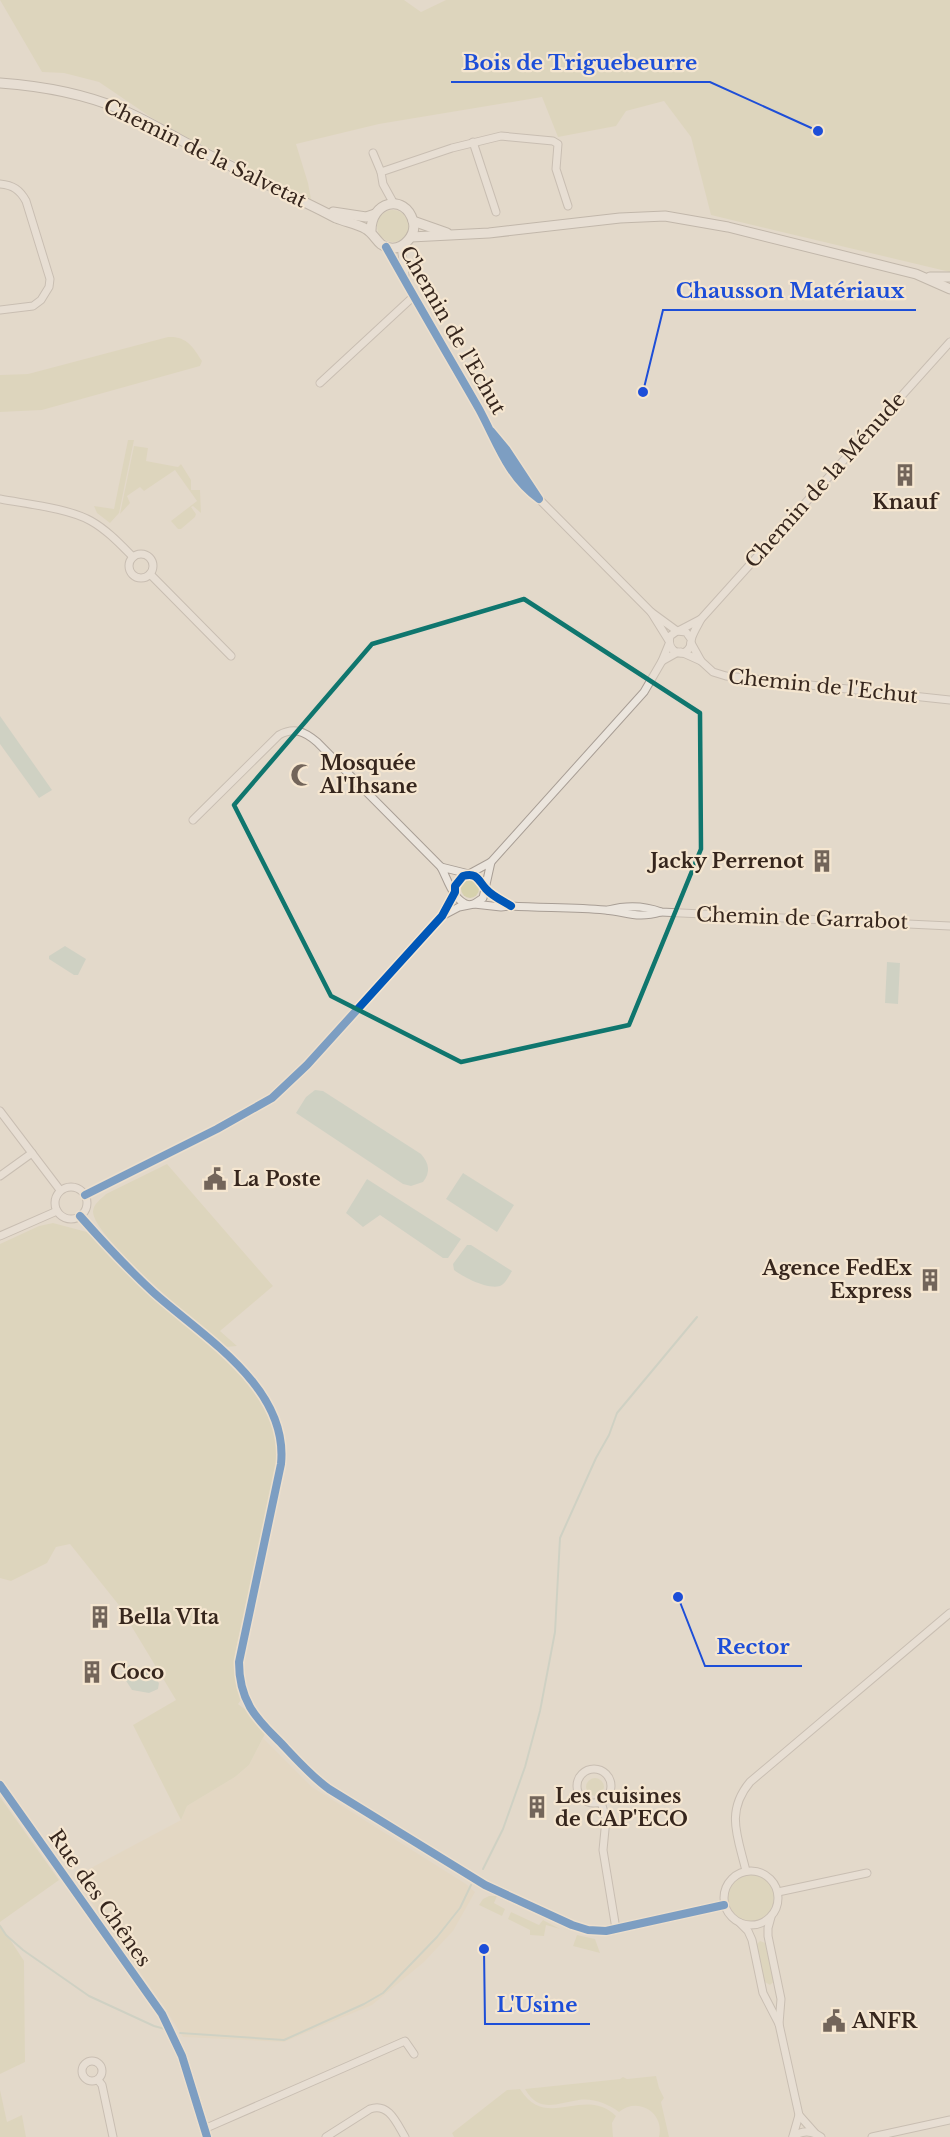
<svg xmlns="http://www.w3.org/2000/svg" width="950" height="2137" viewBox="0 0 950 2137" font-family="'Libre Baskerville',serif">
  <rect width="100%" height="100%" fill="#e3d9cb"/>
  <polygon fill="#e3d6bb" points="263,1738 312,1787 466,1884 475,1892 453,1931 424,1962 372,2005 284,2042 183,2037 166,2010 74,1877 181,1820 187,1806 235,1777 249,1765"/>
  <g fill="#d6d1ad">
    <polygon points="0,0 404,0 421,12 446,0 950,0 950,272 711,215 691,137 664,101 626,111 616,126 558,137 542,97 379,124 296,144 308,183 311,199 190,139 152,118 99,82 64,73 42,72"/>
    <circle cx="393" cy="226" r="16"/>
    <path d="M168,337C187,336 193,347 202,361L200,366L42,410L0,412V375L28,374Z"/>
    <polygon points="128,440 134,440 119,513 110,523 97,513 94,506 114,509"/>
    <polygon points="134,446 148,448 146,461 178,467 181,464 191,480 191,490 200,490 201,513 193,506 191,507 196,514 195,517 181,529 178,529 171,521 197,501 175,470 144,491 140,487 127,496 130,503 120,514"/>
    <circle cx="470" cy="889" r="9"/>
    <path d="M167,1164L273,1286L220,1331L237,1346L226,1347C202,1328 94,1238 93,1212C93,1204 101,1199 106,1194Z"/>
    <polygon points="53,1223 87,1232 99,1242 128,1274 169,1311 223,1357 244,1379 263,1405 274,1427 278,1451 275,1474 235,1654 235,1678 241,1700 238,1704 246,1710 265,1734 249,1765 235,1777 187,1806 181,1820 133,1725 176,1700 118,1604 70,1544 56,1547 47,1563 11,1581 0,1578 0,1244 39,1226"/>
    <circle cx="595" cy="1787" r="9"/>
    <polygon points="0,1797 59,1880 0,1922"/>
    <circle cx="752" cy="1898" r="24"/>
    <polygon points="489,1896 497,1896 494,1903 505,1909 502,1916 479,1905 483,1899"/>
    <polygon points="511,1912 539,1925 543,1920 560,1929 546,1925 544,1936 530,1935 530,1930 508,1919"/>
    <polygon points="0,1924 24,1961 25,2062 0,2074"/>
    <polygon points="577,1935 595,1939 600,1953 573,1946"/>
    <polygon points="760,1941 768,1944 776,1980 770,1985 763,1981 756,1945"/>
    <path d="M656,2076L659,2088L664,2098L661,2102L669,2137H659C665,2113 638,2096 619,2112C608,2104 593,2098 579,2100C557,2103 539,2114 525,2089L620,2079L623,2077L627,2079Z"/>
    <path d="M520,2089C547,2132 583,2085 616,2116L612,2123L613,2137H454L452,2133L507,2090Z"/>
    <polygon points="0,2090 7,2122 22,2115 26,2137 0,2137"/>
  </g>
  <g fill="#b7c8bb">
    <polygon points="0,716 52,790 39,798 0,744"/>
    <polygon points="65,946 86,959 78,975 74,975 49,959 49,956"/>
    <polygon points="887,962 900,963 898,1004 885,1003"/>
    <path d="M315,1090L323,1091L421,1154C429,1163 431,1172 423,1182L411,1186L403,1184L296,1113L306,1097Z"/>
    <polygon points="463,1173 514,1205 497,1232 446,1199"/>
    <polygon points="367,1179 461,1239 448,1258 443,1258 380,1215 363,1227 346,1213"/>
    <path d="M467,1245H471L512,1271C509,1276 505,1284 500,1286C488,1290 463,1277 454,1270L453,1264Z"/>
    <polygon points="129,1665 139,1669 146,1668 159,1683 158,1689 149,1693 132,1690 123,1676 123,1672"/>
  </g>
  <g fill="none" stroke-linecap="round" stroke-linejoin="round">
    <g stroke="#b7c8bb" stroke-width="2">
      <polyline points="483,1869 503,1829 525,1767 540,1711 555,1632 560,1538 596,1458 609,1435 617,1413 697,1317"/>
      <polyline points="0,1926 6,1935 23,1950 89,1996 154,2026 165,2029"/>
      <polyline points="180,2033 284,2040 364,2004 383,1993 437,1937 460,1908 471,1885"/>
    </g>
    <g stroke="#a89e95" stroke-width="9">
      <g id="minor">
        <polyline points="473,142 496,212"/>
        <polyline points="373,153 381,172"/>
        <path d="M0,184C13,185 20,190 26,201L50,279L49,287L41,300L33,306L0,310"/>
        <polyline points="394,204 383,184 381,172 452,148 501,136 553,141 558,144 556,169 568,206"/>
        <polyline points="401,246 405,275"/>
        <path d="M386,247C416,301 448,355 479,409C497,442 507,476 539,499L506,449L491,431"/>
        <polyline points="320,383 414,296"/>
        <path d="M0,499C26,504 68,508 91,521C107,530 120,544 133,557"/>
        <polyline points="539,499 651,612"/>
        <circle cx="141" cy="566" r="12"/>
        <polyline points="150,574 231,656"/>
        <polyline points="701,619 950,342"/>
        <path d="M680,630L701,619C698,625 694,631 692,637C691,640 691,644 690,647C683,660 666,651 670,636L677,631L686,632L691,639"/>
        <polyline points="669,641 651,612 677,631"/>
        <polyline points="669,644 662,661 678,652"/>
        <polyline points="681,652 701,661 691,643"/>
        <polyline points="701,661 713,672 726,676 950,700"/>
        <path d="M193,820L279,735C294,727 304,731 317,742L441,867"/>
        <polyline points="491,862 644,692 662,661"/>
        <path d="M474,904L501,907L511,906C543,908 574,907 605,910C628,912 636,919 661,912"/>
        <path d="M608,910C627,905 643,905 661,912L950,926"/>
        <path d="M442,916L459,907L474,904L483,898L491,862L469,874L441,867C448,880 453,901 469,905"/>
        <polyline points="0,1111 60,1190"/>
        <polyline points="0,1176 32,1153"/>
        <circle cx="71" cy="1203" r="16"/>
        <path d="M85,1195L217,1129L272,1098L307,1065L442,916L455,892V886L463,876C477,872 478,880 486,889C492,896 503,901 511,906"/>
        <path d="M80,1216C103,1242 127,1268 153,1292C202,1336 289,1387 281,1464L239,1662C239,1678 242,1693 250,1707C258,1721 270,1732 281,1743C296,1759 311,1776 329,1789L485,1885L572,1925L588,1930L606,1931L724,1905"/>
        <polyline points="0,1236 57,1211"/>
        <circle cx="594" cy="1786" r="17"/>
        <polyline points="601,1802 606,1819 603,1850 616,1929"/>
        <circle cx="751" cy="1898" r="27"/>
        <path d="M746,1871C738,1837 725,1812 750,1782L950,1613"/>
        <polyline points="778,1892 867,1873"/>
        <polyline points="771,1917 768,1928 768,1936 781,1999 779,2024"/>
        <polyline points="740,1923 748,1931 752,1940 763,1993 779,2024 799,2115 815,2133"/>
        <circle cx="92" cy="2071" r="10"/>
        <polyline points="98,2080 102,2085 113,2137"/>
        <polyline points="204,2129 405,2041 414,2054"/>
        <polyline points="793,2136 799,2115"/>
        <path d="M326,2137L370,2109C389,2102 397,2124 405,2137"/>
        <path d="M793,2137C802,2130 811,2130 821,2137"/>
        <polyline points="872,2137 950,2120"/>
      </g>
    </g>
    <g stroke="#a89e95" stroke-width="10">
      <polyline id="tertiary" points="0,1785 162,2014 182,2056 207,2137"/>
    </g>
    <g stroke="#988e84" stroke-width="11">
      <g id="secondary">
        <path d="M0,83C41,86 82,93 120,109C140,117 158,128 177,138C206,154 236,169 266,184C290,195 313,206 336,218C346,222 357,224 366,229C376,235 377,246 390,248C404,250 417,234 413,221C405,193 370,201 371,232"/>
        <polyline points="333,212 366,217 375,214"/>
        <polyline points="413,221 447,233"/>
        <polyline points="411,237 489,233 620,218 665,216 728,227 916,274 950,289"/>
        <polyline points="930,277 950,277"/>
      </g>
    </g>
    <use href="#minor" stroke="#ebe5dd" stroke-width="7"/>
    <use href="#tertiary" stroke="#ebe5dd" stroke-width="8"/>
    <use href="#secondary" stroke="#ebe5dd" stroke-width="9"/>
    <g stroke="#f5e6d0" stroke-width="11">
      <g id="cycleway">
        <path d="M386,247C416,301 448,355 479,409C497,442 507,476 539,499L506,449L491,431"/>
        <path d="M85,1195L217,1129L272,1098L307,1065L442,916L455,892V886L463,876C477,872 478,880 486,889C492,896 503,901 511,906"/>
        <path d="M80,1216C103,1242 127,1268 153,1292C202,1336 289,1387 281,1464L239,1662C239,1678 242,1693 250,1707C258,1721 270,1732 281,1743C296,1759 311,1776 329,1789L485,1885L572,1925L588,1930L606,1931L724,1905"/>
        <polyline points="0,1785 162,2014 182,2056 207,2137"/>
      </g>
    </g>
    <use href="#cycleway" stroke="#0057b8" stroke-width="8"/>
  </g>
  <path d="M0 0H950V2137H0ZM524,599L700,713L701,849L629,1025L461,1062L331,996L234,805L372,644Z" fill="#e3d9cb" fill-opacity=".55" fill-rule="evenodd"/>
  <path fill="none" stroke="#0f766e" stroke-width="4.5" stroke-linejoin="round" d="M524,599L700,713L701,849L629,1025L461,1062L331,996L234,805L372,644Z"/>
  <defs>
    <g id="building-bare" transform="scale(1.8)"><path d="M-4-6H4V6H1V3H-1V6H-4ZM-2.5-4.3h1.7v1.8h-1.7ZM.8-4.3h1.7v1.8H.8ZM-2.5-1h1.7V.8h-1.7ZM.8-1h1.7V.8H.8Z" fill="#73655a" stroke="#f5e6d0" stroke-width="2.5" paint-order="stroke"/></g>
    <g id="mosque-bare" transform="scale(1.8)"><path d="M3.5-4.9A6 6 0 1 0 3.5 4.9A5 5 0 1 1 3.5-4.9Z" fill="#73655a" stroke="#f5e6d0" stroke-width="2.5" paint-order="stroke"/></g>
    <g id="civic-bare" transform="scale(1.8)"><path d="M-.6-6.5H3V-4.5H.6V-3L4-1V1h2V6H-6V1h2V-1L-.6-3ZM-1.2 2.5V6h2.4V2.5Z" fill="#73655a" stroke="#f5e6d0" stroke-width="2.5" paint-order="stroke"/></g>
  </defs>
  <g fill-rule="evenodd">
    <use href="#building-bare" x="905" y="475"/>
    <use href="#mosque-bare" x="302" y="775"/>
    <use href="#building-bare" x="822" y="861"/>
    <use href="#civic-bare" x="215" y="1179"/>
    <use href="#building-bare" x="930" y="1280"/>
    <use href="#building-bare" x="100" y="1617"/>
    <use href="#building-bare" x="92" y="1672"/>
    <use href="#building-bare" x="537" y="1807"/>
    <use href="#civic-bare" x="834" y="2021"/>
  </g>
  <g text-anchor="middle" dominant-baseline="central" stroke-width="4.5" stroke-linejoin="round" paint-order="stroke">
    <g font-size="20" fill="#36261d" stroke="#f5e6d0">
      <text transform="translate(205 153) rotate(26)">Chemin de la Salvetat</text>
      <text transform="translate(453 330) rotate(60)">Chemin de l'Echut</text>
      <text transform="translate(825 480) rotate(-48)">Chemin de la Ménude</text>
      <text transform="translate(823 686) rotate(6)">Chemin de l'Echut</text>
      <text transform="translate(802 918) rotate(2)">Chemin de Garrabot</text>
      <text transform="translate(100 1898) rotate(55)">Rue des Chênes</text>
    </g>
    <g font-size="20" font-weight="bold" fill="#36261d" stroke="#f5e6d0" text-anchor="start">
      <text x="905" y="502" text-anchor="middle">Knauf</text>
      <text x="320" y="763">Mosquée<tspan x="320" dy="23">Al'Ihsane</tspan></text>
      <text x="804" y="861" text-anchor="end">Jacky Perrenot</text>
      <text x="233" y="1179">La Poste</text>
      <text x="912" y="1268" text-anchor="end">Agence FedEx<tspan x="912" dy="23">Express</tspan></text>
      <text x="118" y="1617">Bella VIta</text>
      <text x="110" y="1672">Coco</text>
      <text x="555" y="1796">Les cuisines<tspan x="555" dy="23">de CAP'ECO</tspan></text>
      <text x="852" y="2021">ANFR</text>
    </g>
  </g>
  <path fill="none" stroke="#1d4ed8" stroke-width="2" d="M818 131L710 82H451M643 392L663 310H916M678 1597L705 1666H802M484 1949L485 2024H590"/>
  <g fill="#1d4ed8" stroke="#f5e6d0" stroke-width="2">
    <circle cx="818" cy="131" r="6"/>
    <circle cx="643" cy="392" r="6"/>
    <circle cx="678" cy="1597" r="6"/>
    <circle cx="484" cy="1949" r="6"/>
  </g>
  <g font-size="21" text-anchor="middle" font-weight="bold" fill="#1d4ed8" stroke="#f5e6d0" stroke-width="4.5" stroke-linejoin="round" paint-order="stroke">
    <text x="580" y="70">Bois de Triguebeurre</text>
    <text x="790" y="298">Chausson Matériaux</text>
    <text x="753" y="1654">Rector</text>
    <text x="537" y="2012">L'Usine</text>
  </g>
</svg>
